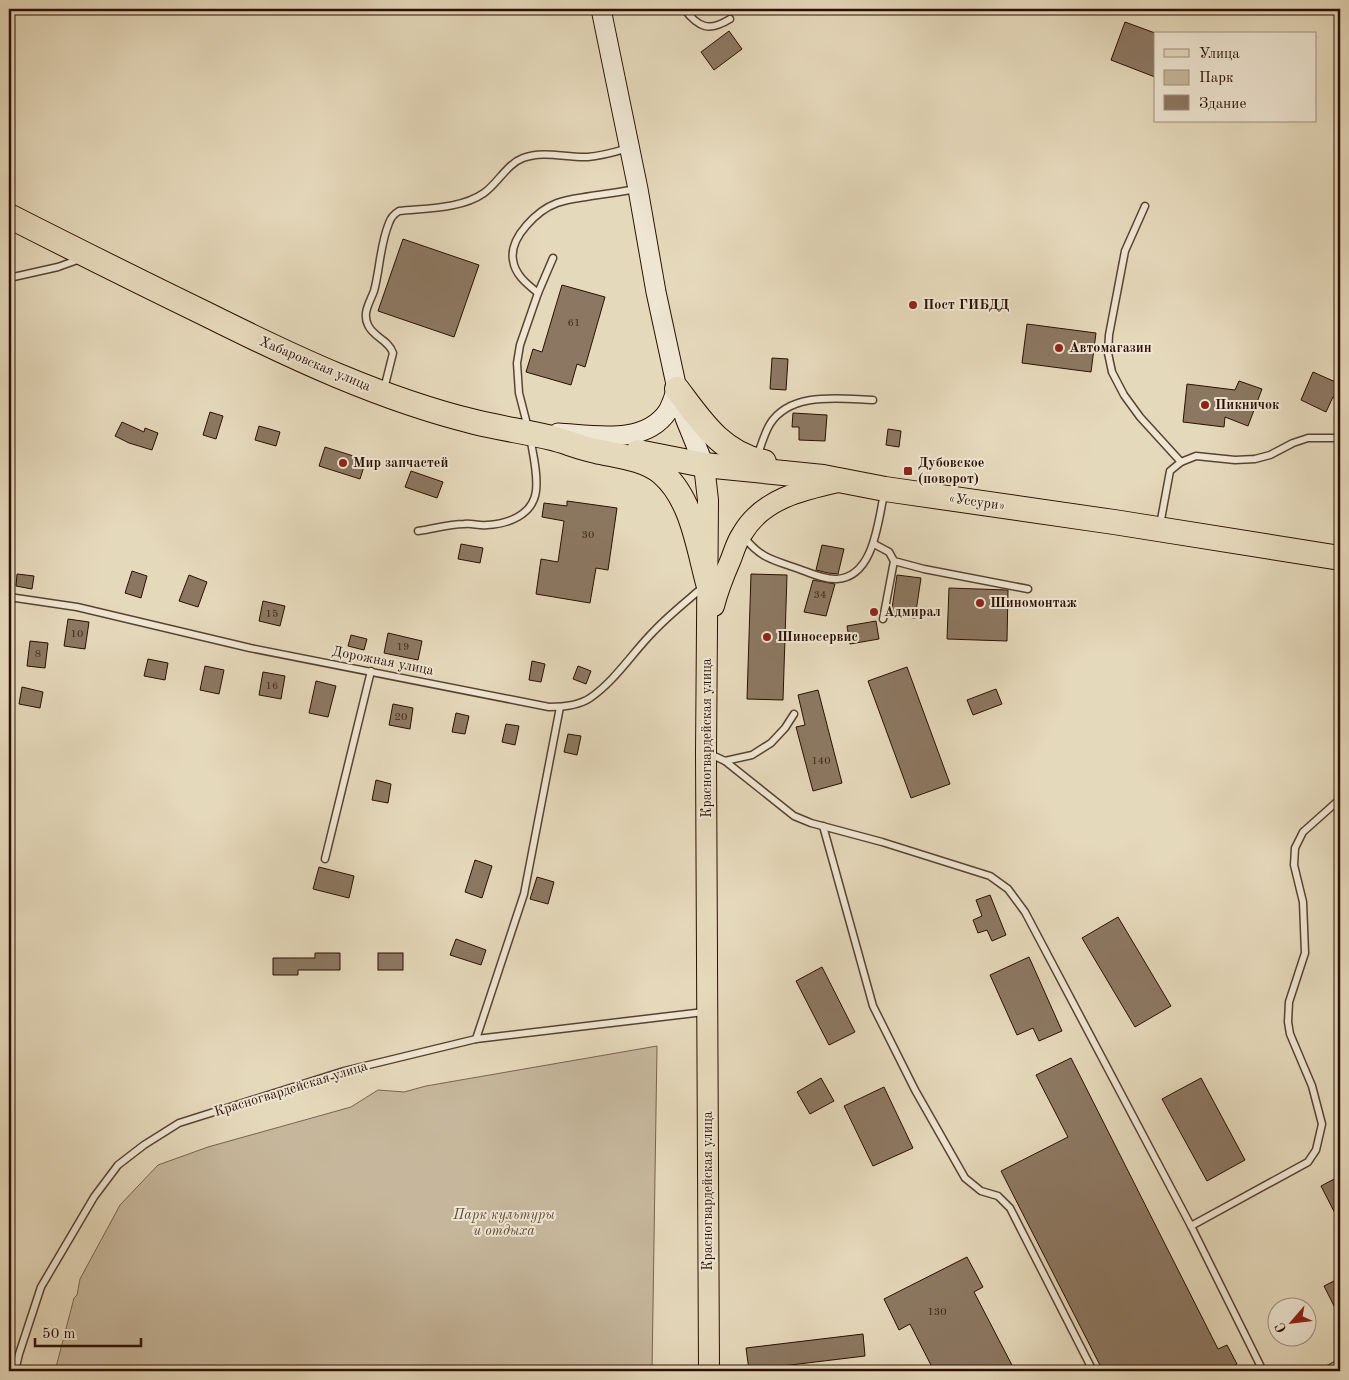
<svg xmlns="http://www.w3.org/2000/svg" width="1349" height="1380" viewBox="0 0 1349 1380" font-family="'Old Standard TT',serif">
  <rect width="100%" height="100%" fill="#e5d9bb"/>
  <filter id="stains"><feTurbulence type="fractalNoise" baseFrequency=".004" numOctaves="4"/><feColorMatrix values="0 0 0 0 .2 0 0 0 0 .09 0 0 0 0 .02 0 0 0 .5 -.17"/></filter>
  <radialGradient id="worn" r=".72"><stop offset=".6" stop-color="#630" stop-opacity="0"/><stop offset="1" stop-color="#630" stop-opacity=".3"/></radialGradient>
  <polygon fill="#c6b79c" stroke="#79634f" points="657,1046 652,1371 55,1371 74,1298 77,1295 80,1279 120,1205 158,1165 208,1147 351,1107 378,1090 404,1092 426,1086"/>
  <g fill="#8c7862" stroke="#2c0f02">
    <polygon points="1125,22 1155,33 1155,77 1111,60"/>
    <polygon points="729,31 742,49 714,70 701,52"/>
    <polygon points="403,239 479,265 454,337 378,311"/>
    <polygon points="562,285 605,297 585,367 577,364 571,385 526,372 533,349 542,352"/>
    <polygon points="1027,324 1096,333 1091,372 1022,363"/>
    <polygon points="772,358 788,359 786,390 770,389"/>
    <polygon points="1313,372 1340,384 1340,400 1333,397 1326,412 1301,400"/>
    <polygon points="1239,381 1262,389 1248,426 1225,417 1224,427 1183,422 1187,384 1235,390"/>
    <polygon points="210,412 223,416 216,439 203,435"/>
    <polygon points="793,413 827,415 825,441 799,440 799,427 792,427"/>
    <polygon points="122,422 144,432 145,428 158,433 152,450 129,443 115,436"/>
    <polygon points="259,426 280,432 276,446 255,440"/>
    <polygon points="888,429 901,431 899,447 886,445"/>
    <polygon points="325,447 366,460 360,479 319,466"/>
    <polygon points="411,471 443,482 437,498 405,487"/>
    <polygon points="567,501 617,508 608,570 596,568 590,603 536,594 541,559 558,562 564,521 542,517 544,503 567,506"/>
    <polygon points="461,544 483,548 480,563 458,559"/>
    <polygon points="822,545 844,549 838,574 828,573 816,570"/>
    <polygon points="132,571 147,576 141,598 125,593"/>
    <polygon points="17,574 34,576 32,589 16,586"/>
    <polygon points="751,574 787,575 783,700 747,699"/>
    <polygon points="189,575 207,582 198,607 179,601"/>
    <polygon points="897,575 921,578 915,618 891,615"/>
    <polygon points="813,580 835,584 826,616 804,612"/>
    <polygon points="949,588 1008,590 1007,641 947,639"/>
    <polygon points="263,601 285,606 280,626 259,621"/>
    <polygon points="68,619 89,622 85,649 64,646"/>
    <polygon points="876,621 879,639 850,644 847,626"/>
    <polygon points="388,633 422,641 418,660 384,653"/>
    <polygon points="351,635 367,639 364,650 348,646"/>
    <polygon points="30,641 48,643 45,668 27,666"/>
    <polygon points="148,659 168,663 165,680 144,676"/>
    <polygon points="532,661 545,664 541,682 529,680"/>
    <polygon points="205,666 224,670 219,694 200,690"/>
    <polygon points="578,666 591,671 586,684 573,679"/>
    <polygon points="907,667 950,784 911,798 868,681"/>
    <polygon points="263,672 285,676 281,699 259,695"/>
    <polygon points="316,681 336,686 328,717 309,713"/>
    <polygon points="22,687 43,692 40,708 19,704"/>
    <polygon points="996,689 1002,704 973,715 967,700"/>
    <polygon points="818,690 842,783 813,791 796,727 805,725 798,695"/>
    <polygon points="393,704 413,708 410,729 389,725"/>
    <polygon points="456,713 469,716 465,734 452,732"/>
    <polygon points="506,724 519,726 515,745 502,742"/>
    <polygon points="568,734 581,736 577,755 564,752"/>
    <polygon points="376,780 391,784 388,803 372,800"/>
    <polygon points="475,860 492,866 482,898 465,892"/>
    <polygon points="319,867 354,876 349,898 313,889"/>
    <polygon points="537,877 554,882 548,904 530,899"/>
    <polygon points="990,895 1006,935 992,941 987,930 978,933 973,920 982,916 976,900"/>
    <polygon points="1118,917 1171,1006 1135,1027 1082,938"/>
    <polygon points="456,939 486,950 481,965 450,955"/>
    <polygon points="315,953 340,953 340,970 298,970 298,975 273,975 273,958 315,958"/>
    <rect x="378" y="953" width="25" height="17"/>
    <polygon points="1029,957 1062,1031 1039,1041 1033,1028 1017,1035 990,975"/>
    <polygon points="822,967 855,1032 829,1045 796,981"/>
    <polygon points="1071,1058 1218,1349 1227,1345 1237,1364 1223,1371 1103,1371 1001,1171 1068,1137 1036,1075"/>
    <polygon points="821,1078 834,1101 810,1114 797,1092"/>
    <polygon points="1201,1078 1245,1160 1207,1181 1162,1099"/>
    <polygon points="884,1087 913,1148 873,1166 844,1106"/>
    <polygon points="1340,1176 1340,1223 1321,1186"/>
    <polygon points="967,1257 983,1287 974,1292 1015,1371 934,1371 910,1324 899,1330 884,1299"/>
    <polygon points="1340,1278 1340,1318 1324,1286"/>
    <polygon points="863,1334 865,1356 749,1370 746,1348"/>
  </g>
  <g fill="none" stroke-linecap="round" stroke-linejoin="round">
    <g stroke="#5a4230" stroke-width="9">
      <g id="lane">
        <path d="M684,9C699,28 709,32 730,19"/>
        <polyline points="1145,206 1125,251 1109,335 1108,353 1112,372 1124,395 1140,417 1181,462"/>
        <polyline points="9,278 58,267 80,259"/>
        <path d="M538,293C527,284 515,275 513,260C509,237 538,210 557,203C568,199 580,198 591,196C606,194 621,192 636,189"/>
        <path d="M384,389L393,353C389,340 373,337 368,325C362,313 370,302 374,291C380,269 380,244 389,223C391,217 394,214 399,211C426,208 461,209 484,193C498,183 507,164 523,158C544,150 566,158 588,157C602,156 615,152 629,148"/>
        <polyline points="528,428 519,393 517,363 520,345 538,293 553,258"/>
        <path d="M757,457C761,446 764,434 770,424C791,391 840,399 873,400"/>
        <polyline points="1160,525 1170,471 1181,462 1196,456 1235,460 1255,459 1270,455 1293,443 1308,438 1340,438"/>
        <path d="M418,531C433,529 449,524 464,524C472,523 479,526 487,525C508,524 533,515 536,491C538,474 533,454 530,437"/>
        <path d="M744,537C761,559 774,560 799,569C810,573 825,580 837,579C874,577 878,521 884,494"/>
        <polyline points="874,544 889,552 894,561 924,569 1028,589"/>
        <path d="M9,597L77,607L250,648L549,707C562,707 578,706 590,698C615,681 633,652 654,631C669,615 687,601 703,587"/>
        <polyline points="883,619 894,561"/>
        <polyline points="710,754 725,761 752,755 771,743 785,728 794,714"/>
        <polyline points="725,761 794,816 811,823 882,842 990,876 1008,889 1025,912 1191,1226 1263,1371"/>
        <polyline points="823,826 873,1006 915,1090 965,1178 981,1191 998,1196 1010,1208 1093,1371"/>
        <polyline points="325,859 371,671"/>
        <polyline points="476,1039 524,894 560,707"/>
        <polyline points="1191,1226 1308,1162 1316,1150 1322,1124 1312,1086 1290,1034 1288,1022 1289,1002 1305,953 1303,902 1294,865 1295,848 1303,832 1340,799"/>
        <polyline points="15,1371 19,1354 41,1287 94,1197 118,1165 144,1145 179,1123 344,1071 476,1039 704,1012"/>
        <polyline points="1325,1371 1340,1363"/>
      </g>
    </g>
    <g stroke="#2c0f02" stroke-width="21">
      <g id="secondary">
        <polyline points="601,9 638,189 656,292 677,389 685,418 704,465"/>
        <path d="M558,433C593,435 645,446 668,411C672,404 674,396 677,389"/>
      </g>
    </g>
    <g stroke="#2c0f02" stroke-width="22">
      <g id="primary">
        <polyline points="704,465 708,500 706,753 709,1371"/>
        <path d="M714,606C718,590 724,575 731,559C734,551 737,541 742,534C762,499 802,490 838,482"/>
      </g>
    </g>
    <g stroke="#2c0f02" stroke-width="26">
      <g id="highway">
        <path d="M9,216C74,249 140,282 206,314C292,357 381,399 475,422C500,428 526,432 552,438C567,442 581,448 596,451C617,456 644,458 662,473C692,499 698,546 708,583"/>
        <path d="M677,389C701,421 722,454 764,462"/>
        <polyline points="638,452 704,465 823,477 885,489 1114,522 1340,558"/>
      </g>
    </g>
    <use href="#lane" stroke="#eee6d3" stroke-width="6"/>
    <use href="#secondary" stroke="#eee6d3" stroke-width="19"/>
    <use href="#primary" stroke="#e5d9bb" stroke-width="20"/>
    <use href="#highway" stroke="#e5d9bb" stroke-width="24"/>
  </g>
  <g fill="#8f2418" stroke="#eee6d3" stroke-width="2">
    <circle cx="913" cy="305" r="5"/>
    <circle cx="1059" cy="348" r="5"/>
    <circle cx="1205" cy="405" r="5"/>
    <circle cx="343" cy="463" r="5"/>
    <rect x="903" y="466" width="10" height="10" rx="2.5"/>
    <circle cx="980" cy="603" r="5"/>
    <circle cx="874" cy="612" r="5"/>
    <circle cx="767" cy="637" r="5"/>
  </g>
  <g text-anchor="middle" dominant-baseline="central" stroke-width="4" stroke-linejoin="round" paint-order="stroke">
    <g font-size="11" fill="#44291a">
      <text x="574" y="323">61</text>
      <text x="588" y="535">30</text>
      <text x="820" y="595">34</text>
      <text x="272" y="614">15</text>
      <text x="77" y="634">10</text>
      <text x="403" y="647">19</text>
      <text x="38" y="654">8</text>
      <text x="272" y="686">16</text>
      <text x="401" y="717">20</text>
      <text x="821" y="761">140</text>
      <text x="937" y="1312">130</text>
    </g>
    <g font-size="14" font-weight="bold" fill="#2c0f02" stroke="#eee6d3" text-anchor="start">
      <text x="923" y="305">Пост ГИБДД</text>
      <text x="1069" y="348">Автомагазин</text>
      <text x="1215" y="405">Пикничок</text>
      <text x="353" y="463">Мир запчастей</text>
      <text x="918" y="463">Дубовское<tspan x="918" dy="16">(поворот)</tspan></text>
      <text x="990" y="603">Шиномонтаж</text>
      <text x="884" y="612">Адмирал</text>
      <text x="777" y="637">Шиносервис</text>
    </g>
    <g font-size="14" fill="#2c0f02" stroke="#eee6d3">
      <text transform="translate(315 364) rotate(23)">Хабаровская улица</text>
      <text transform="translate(977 502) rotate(8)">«Уссури»</text>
      <text transform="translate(383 661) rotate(11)">Дорожная улица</text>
      <text transform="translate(707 738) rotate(-90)">Красногвардейская улица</text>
      <text transform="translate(291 1089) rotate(-17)">Красногвардейская улица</text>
      <text transform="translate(708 1191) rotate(-90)">Красногвардейская улица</text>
    </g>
    <g font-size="14" font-style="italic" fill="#624a38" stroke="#eee6d3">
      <text x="504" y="1215">Парк культуры<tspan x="504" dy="16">и отдыха</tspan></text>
    </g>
  </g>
  <rect width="1349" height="1380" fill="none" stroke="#e5d9bb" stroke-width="30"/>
  <rect x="10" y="10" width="1329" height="1360" fill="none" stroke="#2c0f02" stroke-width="2.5"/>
  <rect x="15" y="15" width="1319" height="1350" fill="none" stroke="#2c0f02"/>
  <rect x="1154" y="32" width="162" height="90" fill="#eee6d3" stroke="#a0907f"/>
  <rect x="1164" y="49" width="25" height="8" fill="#e5d9bb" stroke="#a0907f"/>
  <text x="1199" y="58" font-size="15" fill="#2c0f02">Улица</text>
  <rect x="1164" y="70" width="25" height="15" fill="#c6b79c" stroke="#a0907f"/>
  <text x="1199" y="82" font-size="15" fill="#2c0f02">Парк</text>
  <rect x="1164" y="95" width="25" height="15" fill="#8c7862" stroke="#a0907f"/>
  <text x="1199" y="108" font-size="15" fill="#2c0f02">Здание</text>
  <g transform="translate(1292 1322) rotate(242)"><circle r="24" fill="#eee6d3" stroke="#a0907f"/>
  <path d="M0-4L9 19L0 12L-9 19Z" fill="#8f2418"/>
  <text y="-8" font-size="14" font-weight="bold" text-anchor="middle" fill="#2c0f02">С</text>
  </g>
  <path d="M35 1338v8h106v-8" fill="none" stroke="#2c0f02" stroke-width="2.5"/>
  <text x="42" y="1338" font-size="15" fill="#2c0f02" stroke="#eee6d3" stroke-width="4" paint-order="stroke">50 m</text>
  <rect width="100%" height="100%" filter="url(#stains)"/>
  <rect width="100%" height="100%" fill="url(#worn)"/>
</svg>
